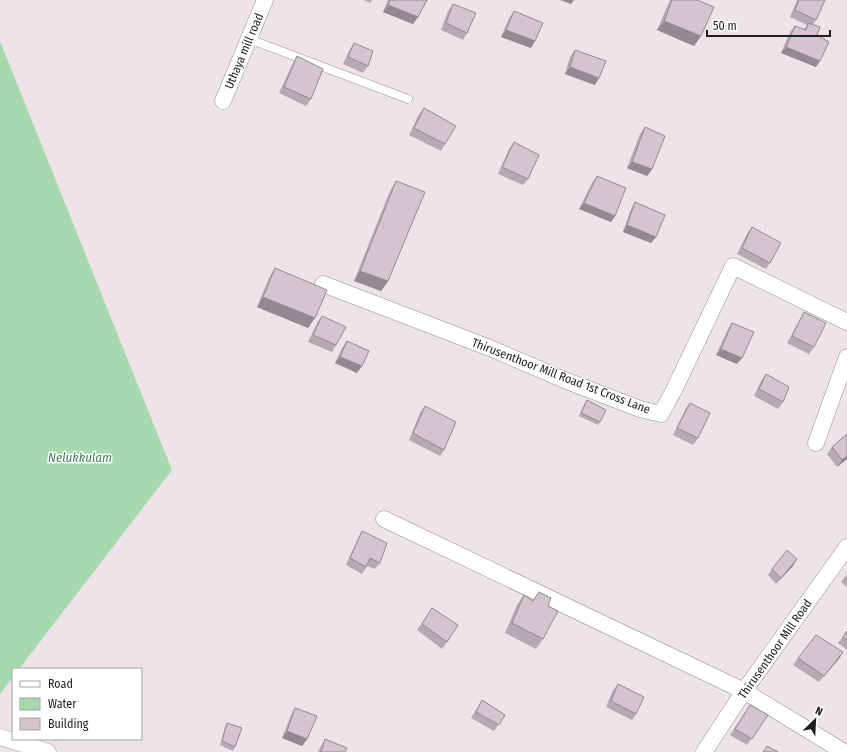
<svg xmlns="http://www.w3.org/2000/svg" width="847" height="752" viewBox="0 0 847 752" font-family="'Fira Sans Condensed',sans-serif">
  <rect width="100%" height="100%" fill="#eee3e8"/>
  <polygon fill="#a6d9ad" points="0,41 172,470 19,669 13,669 13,677 0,694"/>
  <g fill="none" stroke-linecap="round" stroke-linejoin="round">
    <g stroke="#919191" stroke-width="9">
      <polyline id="lane" points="249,39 408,99"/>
    </g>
    <g stroke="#919191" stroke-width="17">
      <g id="street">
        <polyline points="223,101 265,0"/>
        <polyline points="323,284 490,348 567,381 640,409 661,414 674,390 733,266 847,322"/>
        <polyline points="816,443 847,357"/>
        <polyline points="384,519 744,691 844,752"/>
        <polyline points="0,737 48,752"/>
        <polyline points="704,752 744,691 847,547"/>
      </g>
    </g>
    <use href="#lane" stroke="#fff" stroke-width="8"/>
    <use href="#street" stroke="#fff" stroke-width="16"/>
  </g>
  <g fill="#b6a9b1">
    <polygon points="364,0 372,0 370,3"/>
    <polygon points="388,0 427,0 418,17 413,24 383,12"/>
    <polygon points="670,0 697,0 701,36 694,46 657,30"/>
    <polygon points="797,0 825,0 816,20 813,25 817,35 816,67 781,53 790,32 795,26 804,29 807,25 790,17"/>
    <polygon points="453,4 467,33 463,40 441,30 448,11"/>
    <polygon points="514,11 535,41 531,48 501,37 509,18"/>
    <polygon points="354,43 368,66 363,73 343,64 350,49"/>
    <polygon points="575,50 595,85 565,74 570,57"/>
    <polygon points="297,56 311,99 306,106 279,93 293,63"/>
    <polygon points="424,108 445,144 441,151 409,135 419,114"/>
    <polygon points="645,127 652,169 647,176 627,168 640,134"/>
    <polygon points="514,142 528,179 523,185 498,174 509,149"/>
    <polygon points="597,176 615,216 611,222 579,209 592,183"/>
    <polygon points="396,181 388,281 381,291 354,281 390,191"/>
    <polygon points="635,202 651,243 623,232 631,209"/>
    <polygon points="752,227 770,263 766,269 737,254 747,234"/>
    <polygon points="275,268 308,328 257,307 269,278"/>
    <polygon points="804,312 814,347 809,354 787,343 800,319"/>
    <polygon points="322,316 336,345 332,352 308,342 317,323"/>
    <polygon points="732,323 737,364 716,355 728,329"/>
    <polygon points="347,341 357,373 335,363 342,348"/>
    <polygon points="766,374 783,402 778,409 754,396 761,381"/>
    <polygon points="587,400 600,422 598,425 579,416 585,403"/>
    <polygon points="690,403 698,438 693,445 673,435 685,410"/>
    <polygon points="425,406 444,450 440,456 409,440 420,413"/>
    <polygon points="847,434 847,459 837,467 827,454 832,447"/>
    <polygon points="362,531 380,563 375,569 367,566 362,574 346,565 358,538"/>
    <polygon points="793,566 776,584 768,575 772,569"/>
    <polygon points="847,574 847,587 841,582"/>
    <polygon points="539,592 548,606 543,639 536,649 505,633 517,605 524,595 533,601"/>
    <polygon points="432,608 458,625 442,649 417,630"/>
    <polygon points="847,631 847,650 838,643"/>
    <polygon points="843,652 819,682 793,665 798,658"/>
    <polygon points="618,684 636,714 632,720 606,707 613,690"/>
    <polygon points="482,700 505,715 494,731 471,718"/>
    <polygon points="295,708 307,739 302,746 282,738 291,715"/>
    <polygon points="745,712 768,715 747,745 730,735"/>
    <polygon points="227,723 235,747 233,751 220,745 225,727"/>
    <polygon points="325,739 345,752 318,752 321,746"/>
  </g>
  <g fill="#948990">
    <polygon points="560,0 574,0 571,4"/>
    <polygon points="388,5 418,17 413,24 383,12"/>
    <polygon points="664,21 701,36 694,46 657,30"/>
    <polygon points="506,30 535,41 531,48 501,37"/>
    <polygon points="786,47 820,61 816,67 781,53"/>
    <polygon points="570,67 599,78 595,85 565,74"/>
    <polygon points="632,162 652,169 647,176 627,168"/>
    <polygon points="584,203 615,216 611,222 579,209"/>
    <polygon points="627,225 656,237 651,243 623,232"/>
    <polygon points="360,271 388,281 381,291 354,281"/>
    <polygon points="263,297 315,318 308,328 257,307"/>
    <polygon points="721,349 742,358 737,364 716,355"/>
    <polygon points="340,357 362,366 357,373 335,363"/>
    <polygon points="847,456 847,459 837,467 842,460"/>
    <polygon points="797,559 793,566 776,584 781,578"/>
    <polygon points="843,652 839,659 819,682 824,676"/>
    <polygon points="287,731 307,739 302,746 282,738"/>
  </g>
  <g fill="#d4c4ce" stroke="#948990">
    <polygon points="390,0 427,0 418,17 388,5"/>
    <polygon points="672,0 697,0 714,7 701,36 664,21"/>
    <polygon points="799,0 825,0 816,20 795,10"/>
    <polygon points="453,4 476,13 467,33 446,23"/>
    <polygon points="514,11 543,23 535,41 506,30"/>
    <polygon points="808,23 820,27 817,35 829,42 820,61 786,47 795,26 806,30"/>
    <polygon points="354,43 373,51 368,66 348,57"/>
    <polygon points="575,50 606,61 599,78 570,67"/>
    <polygon points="297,56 323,69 311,99 284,87"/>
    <polygon points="424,108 456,126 445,144 414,128"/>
    <polygon points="645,127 665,136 652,169 632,162"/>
    <polygon points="514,142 539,155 528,179 502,167"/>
    <polygon points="597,176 626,188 615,216 584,203"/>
    <polygon points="396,181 425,192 388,281 360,271"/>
    <polygon points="635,202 665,215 656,237 627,225"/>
    <polygon points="752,227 781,243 770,263 742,248"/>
    <polygon points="275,268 327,290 315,318 263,297"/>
    <polygon points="804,312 826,323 814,347 792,336"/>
    <polygon points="322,316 346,327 336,345 313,335"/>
    <polygon points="732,323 754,332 742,358 721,349"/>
    <polygon points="347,341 369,351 362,366 340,357"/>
    <polygon points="766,374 789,387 783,402 759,389"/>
    <polygon points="587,400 606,410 600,422 581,413"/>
    <polygon points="690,403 710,413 698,438 677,428"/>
    <polygon points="425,406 456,422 444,450 413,433"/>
    <polygon points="847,434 847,456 842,460 832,447"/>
    <polygon points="362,531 387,543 380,563 370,558 366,567 350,558"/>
    <polygon points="787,550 797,559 781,578 772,569"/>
    <polygon points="539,592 551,598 548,606 558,611 543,639 512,623 524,595 533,601"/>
    <polygon points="432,608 458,625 447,642 422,624"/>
    <polygon points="847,631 847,640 843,637"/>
    <polygon points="816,635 843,652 824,676 798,658"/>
    <polygon points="618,684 644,697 636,714 611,701"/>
    <polygon points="482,700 505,715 499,725 476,712"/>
    <polygon points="750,705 768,715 752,739 735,729"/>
    <polygon points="295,708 317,716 307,739 287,731"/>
    <polygon points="227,723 242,728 235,747 222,741"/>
    <polygon points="325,739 347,748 345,752 321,752"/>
    <polygon points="767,746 778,752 763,752"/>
  </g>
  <g text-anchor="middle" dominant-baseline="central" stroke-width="3" stroke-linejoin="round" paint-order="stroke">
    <g font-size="12" fill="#1d1d1d" stroke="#fff">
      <text transform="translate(244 51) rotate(-67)">Uthaya mill road</text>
      <text transform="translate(561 376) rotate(21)">Thirusenthoor Mill Road 1st Cross Lane</text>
      <text transform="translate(775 649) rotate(-55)">Thirusenthoor Mill Road</text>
    </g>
    <g font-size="13" font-style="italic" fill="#40825a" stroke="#fff">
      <text x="80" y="457">Nelukkulam</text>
    </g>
  </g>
  <rect x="12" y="668" width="130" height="72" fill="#ffffff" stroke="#a5a5a5"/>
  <rect x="20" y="681" width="20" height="6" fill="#ffffff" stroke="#a5a5a5"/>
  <text x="48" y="688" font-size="12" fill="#1d1d1d">Road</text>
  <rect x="20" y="698" width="20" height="12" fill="#a6d9ad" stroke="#a5a5a5"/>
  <text x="48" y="708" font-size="12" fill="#1d1d1d">Water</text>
  <rect x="20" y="718" width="20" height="12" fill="#d4c4ce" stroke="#a5a5a5"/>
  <text x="48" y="728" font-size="12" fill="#1d1d1d">Building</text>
  <g transform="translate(815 720) rotate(24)" stroke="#ffffff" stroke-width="3" paint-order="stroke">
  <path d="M0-3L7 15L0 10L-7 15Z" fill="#1d1d1d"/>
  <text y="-6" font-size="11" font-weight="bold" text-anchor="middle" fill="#1d1d1d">N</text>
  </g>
  <path d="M707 30v6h123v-6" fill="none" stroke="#1d1d1d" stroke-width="2"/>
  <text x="713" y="30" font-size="12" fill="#1d1d1d" stroke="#ffffff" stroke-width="3" paint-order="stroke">50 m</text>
</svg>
